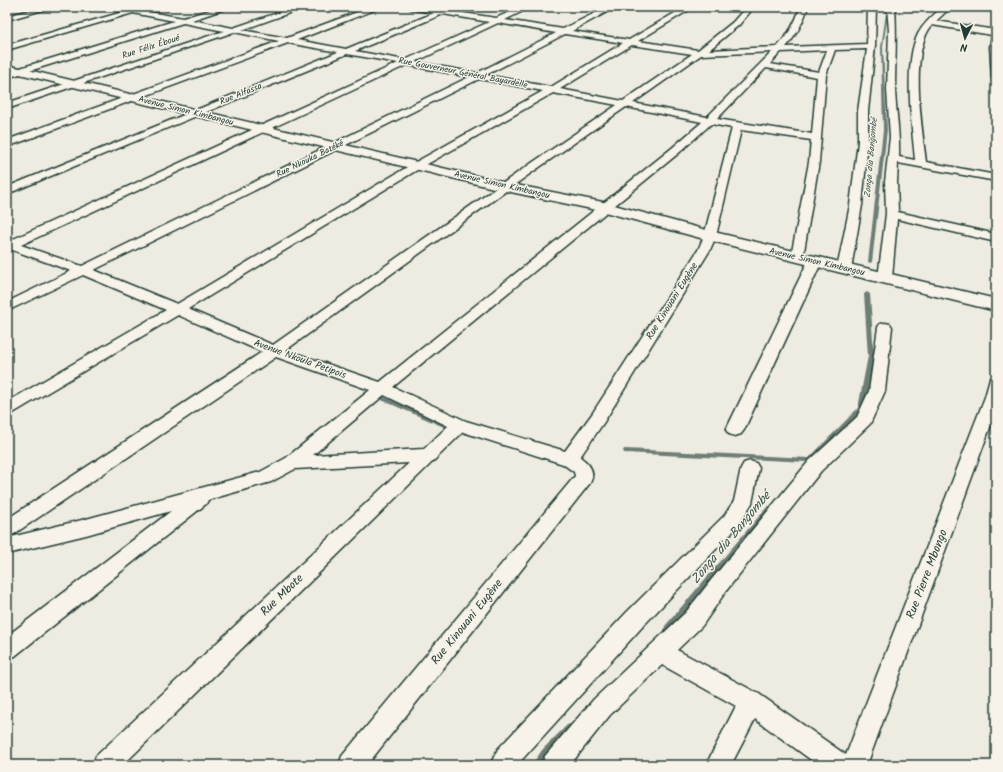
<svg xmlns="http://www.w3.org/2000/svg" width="1003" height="772" viewBox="0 0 1003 772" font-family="Kalam,sans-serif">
  <rect width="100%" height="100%" fill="#eeece1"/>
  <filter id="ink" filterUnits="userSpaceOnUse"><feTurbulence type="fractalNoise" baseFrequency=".025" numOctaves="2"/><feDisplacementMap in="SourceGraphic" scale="8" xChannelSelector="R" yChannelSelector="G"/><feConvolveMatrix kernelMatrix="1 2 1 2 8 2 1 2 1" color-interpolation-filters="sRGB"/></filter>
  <g filter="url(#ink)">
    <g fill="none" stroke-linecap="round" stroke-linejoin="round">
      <g fill="#6c7e74" fill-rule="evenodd">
        <polygon points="887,7 889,7 883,47 887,130 872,262 870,263 868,262 883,130 881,47"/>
        <polygon points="867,292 870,294 874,356 864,409 812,463 810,463 807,462 624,453 623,451 624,449 626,449 809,458 858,408 868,356 864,294"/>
        <polygon points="379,395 457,427 458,429 457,431 453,431 377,398 376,397"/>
        <polygon points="770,506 773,507 774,509 773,511 671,632 668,633 665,632 664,629 665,626 767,507"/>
        <polygon points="570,724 573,725 575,728 573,731 548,756 543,765 532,765 542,750 567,725"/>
      </g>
      <g stroke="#1f3d34" stroke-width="3">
        <g id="minor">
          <polygon points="42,7 54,7 7,20 7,16"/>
          <path d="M106,7H121L183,18L220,7H231L192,20L233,28L295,7H306L242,30L287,38L371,7H382L297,40L346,49L434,13L411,9L407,7H424L441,10L448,7H458L450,11L496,18L521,7H531L505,20L563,29L607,7H616L572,31L629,40L685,7H694L638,41L698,50L733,22L746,7H754L739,25L709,50L777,47C788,35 796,23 800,7H808C803,22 797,35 786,47L867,44L868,7H876L875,46L868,111V142L862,205L851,269L849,272H839L837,269L850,205L858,142V111L867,49L835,50L826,75L819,162L803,257L802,260H792L791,257L809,162L811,140L741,130L716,236L710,250L604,422L580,457C589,463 596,472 590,483L367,765H339L342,756L575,476L574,472L563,464L463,432L123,765H93L96,756L409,463L295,469L271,482L208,500L206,504L15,656L7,659V636L171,511L86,535L7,554V538L86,519L260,472L286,458L370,390L276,357L14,534L7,537V519L262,352L178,315L13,413L7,415V402L166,310L83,275L7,311V302L71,271L7,248V240L9,241L398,63L347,54L7,194V187L338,52L288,43L7,147V140L279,41L234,32L7,109V103L224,31L183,23L7,78V72L174,21L133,13L7,50V45L123,12ZM443,14L489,22L405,60L355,51ZM498,23L556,33L477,73L415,62ZM565,34L623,43L551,87L486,75ZM632,45L692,54L623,101L560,89ZM827,50L819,72L770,64L781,52ZM772,52L707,117L633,103L701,55ZM407,65L469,77L82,266L21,245ZM766,68L817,77L812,134L717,119ZM479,79L543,91L414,163L177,304L94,270ZM553,93L617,105L523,169L273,345L188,309L422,167ZM626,107L702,122L672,148L380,382L286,350L531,173ZM711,124L732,128L704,236L698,250L592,414L565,451L466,421L393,387L680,152ZM384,395L448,426L424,449L313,455Z"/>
          <path d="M887,7H895C897,35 895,62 895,90C896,112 900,134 899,157L915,160C912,126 903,64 918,34C924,23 933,15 943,7H951L936,21L996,30V81L992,78L990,47L992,35L932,25C909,52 922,127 926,162L996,175V181L898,163L897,182L898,212L996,234V242L897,219L892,278L890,281H880L878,278L886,214L885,182L890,137L887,90L889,31Z"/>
          <polygon points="984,7 996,7 996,10 986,8"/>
          <polygon points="815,257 820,258 822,261 744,430 741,434 735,436 729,434 726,430 808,261 810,258"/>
          <polygon points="885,323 890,324 892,327 885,391 870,424 821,471 726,591 702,626 677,650 759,694 846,755 985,397 990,379 996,378 996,411 867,765 818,765 755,719 731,765 706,765 736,706 662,665 610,715 570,765 542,765 545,756 594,699 686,612 712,579 809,461 857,417 869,391 878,327 880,324"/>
          <polygon points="750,461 756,463 759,468 752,503 738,526 643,626 517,765 490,765 498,749 627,612 724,516 734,501 741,468 744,463"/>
        </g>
      </g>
      <g stroke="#1f3d34" stroke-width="3">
        <polygon id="tertiary" points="7,65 506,183 603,202 714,232 996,299 996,311 704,239 601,211 506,191 7,71"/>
      </g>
      <use href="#minor" fill="#f7f3e8" fill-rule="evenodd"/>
      <use href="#tertiary" fill="#f7f3e8" fill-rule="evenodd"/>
    </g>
  </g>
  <g text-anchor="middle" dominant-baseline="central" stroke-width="3" stroke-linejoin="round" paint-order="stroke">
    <g font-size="9" fill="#1f3d34" stroke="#f7f3e8">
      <text transform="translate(151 47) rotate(-18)">Rue Félix Éboué</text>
      <text transform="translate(463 73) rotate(11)">Rue Gouverneur Général Bayardelle</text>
      <text transform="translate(241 94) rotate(-22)">Rue Alfassa</text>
      <text transform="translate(186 111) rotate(14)">Avenue Simon Kimbangou</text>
      <text transform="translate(310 159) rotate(-26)">Rue Nkouka Batéké</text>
      <text transform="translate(502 185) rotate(13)">Avenue Simon Kimbangou</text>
      <text transform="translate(817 262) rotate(13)">Avenue Simon Kimbangou</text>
    </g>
    <g font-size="9" font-style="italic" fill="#3f584f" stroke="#f7f3e8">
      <text transform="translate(871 158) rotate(-85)">Zonga dia Bangombé</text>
    </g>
    <g font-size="10" fill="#1f3d34" stroke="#f7f3e8">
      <text transform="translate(672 301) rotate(-58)">Rue Kinouani Eugène</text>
      <text transform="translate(300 359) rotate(20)">Avenue Nkoula Petipois</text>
    </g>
    <g font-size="12" fill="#1f3d34" stroke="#f7f3e8">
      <text transform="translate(927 574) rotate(-69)">Rue Pierre Mbongo</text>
      <text transform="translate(282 595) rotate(-44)">Rue Mbote</text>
      <text transform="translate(467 622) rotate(-51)">Rue Kinouani Eugène</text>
    </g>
    <g font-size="13" font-style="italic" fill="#3f584f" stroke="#f7f3e8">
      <text transform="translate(731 538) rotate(-50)">Zonga dia Bangombé</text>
    </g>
  </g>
  <rect width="1003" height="772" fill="none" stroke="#f7f3e8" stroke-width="24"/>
  <rect x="12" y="12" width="979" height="748" fill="none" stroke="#1f3d34" stroke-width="1.5" filter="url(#ink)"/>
  <g transform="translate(965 38) rotate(186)" stroke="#f7f3e8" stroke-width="3" paint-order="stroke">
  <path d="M0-3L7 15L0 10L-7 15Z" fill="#1f3d34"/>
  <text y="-6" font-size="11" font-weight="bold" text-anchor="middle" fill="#1f3d34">N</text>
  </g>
</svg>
